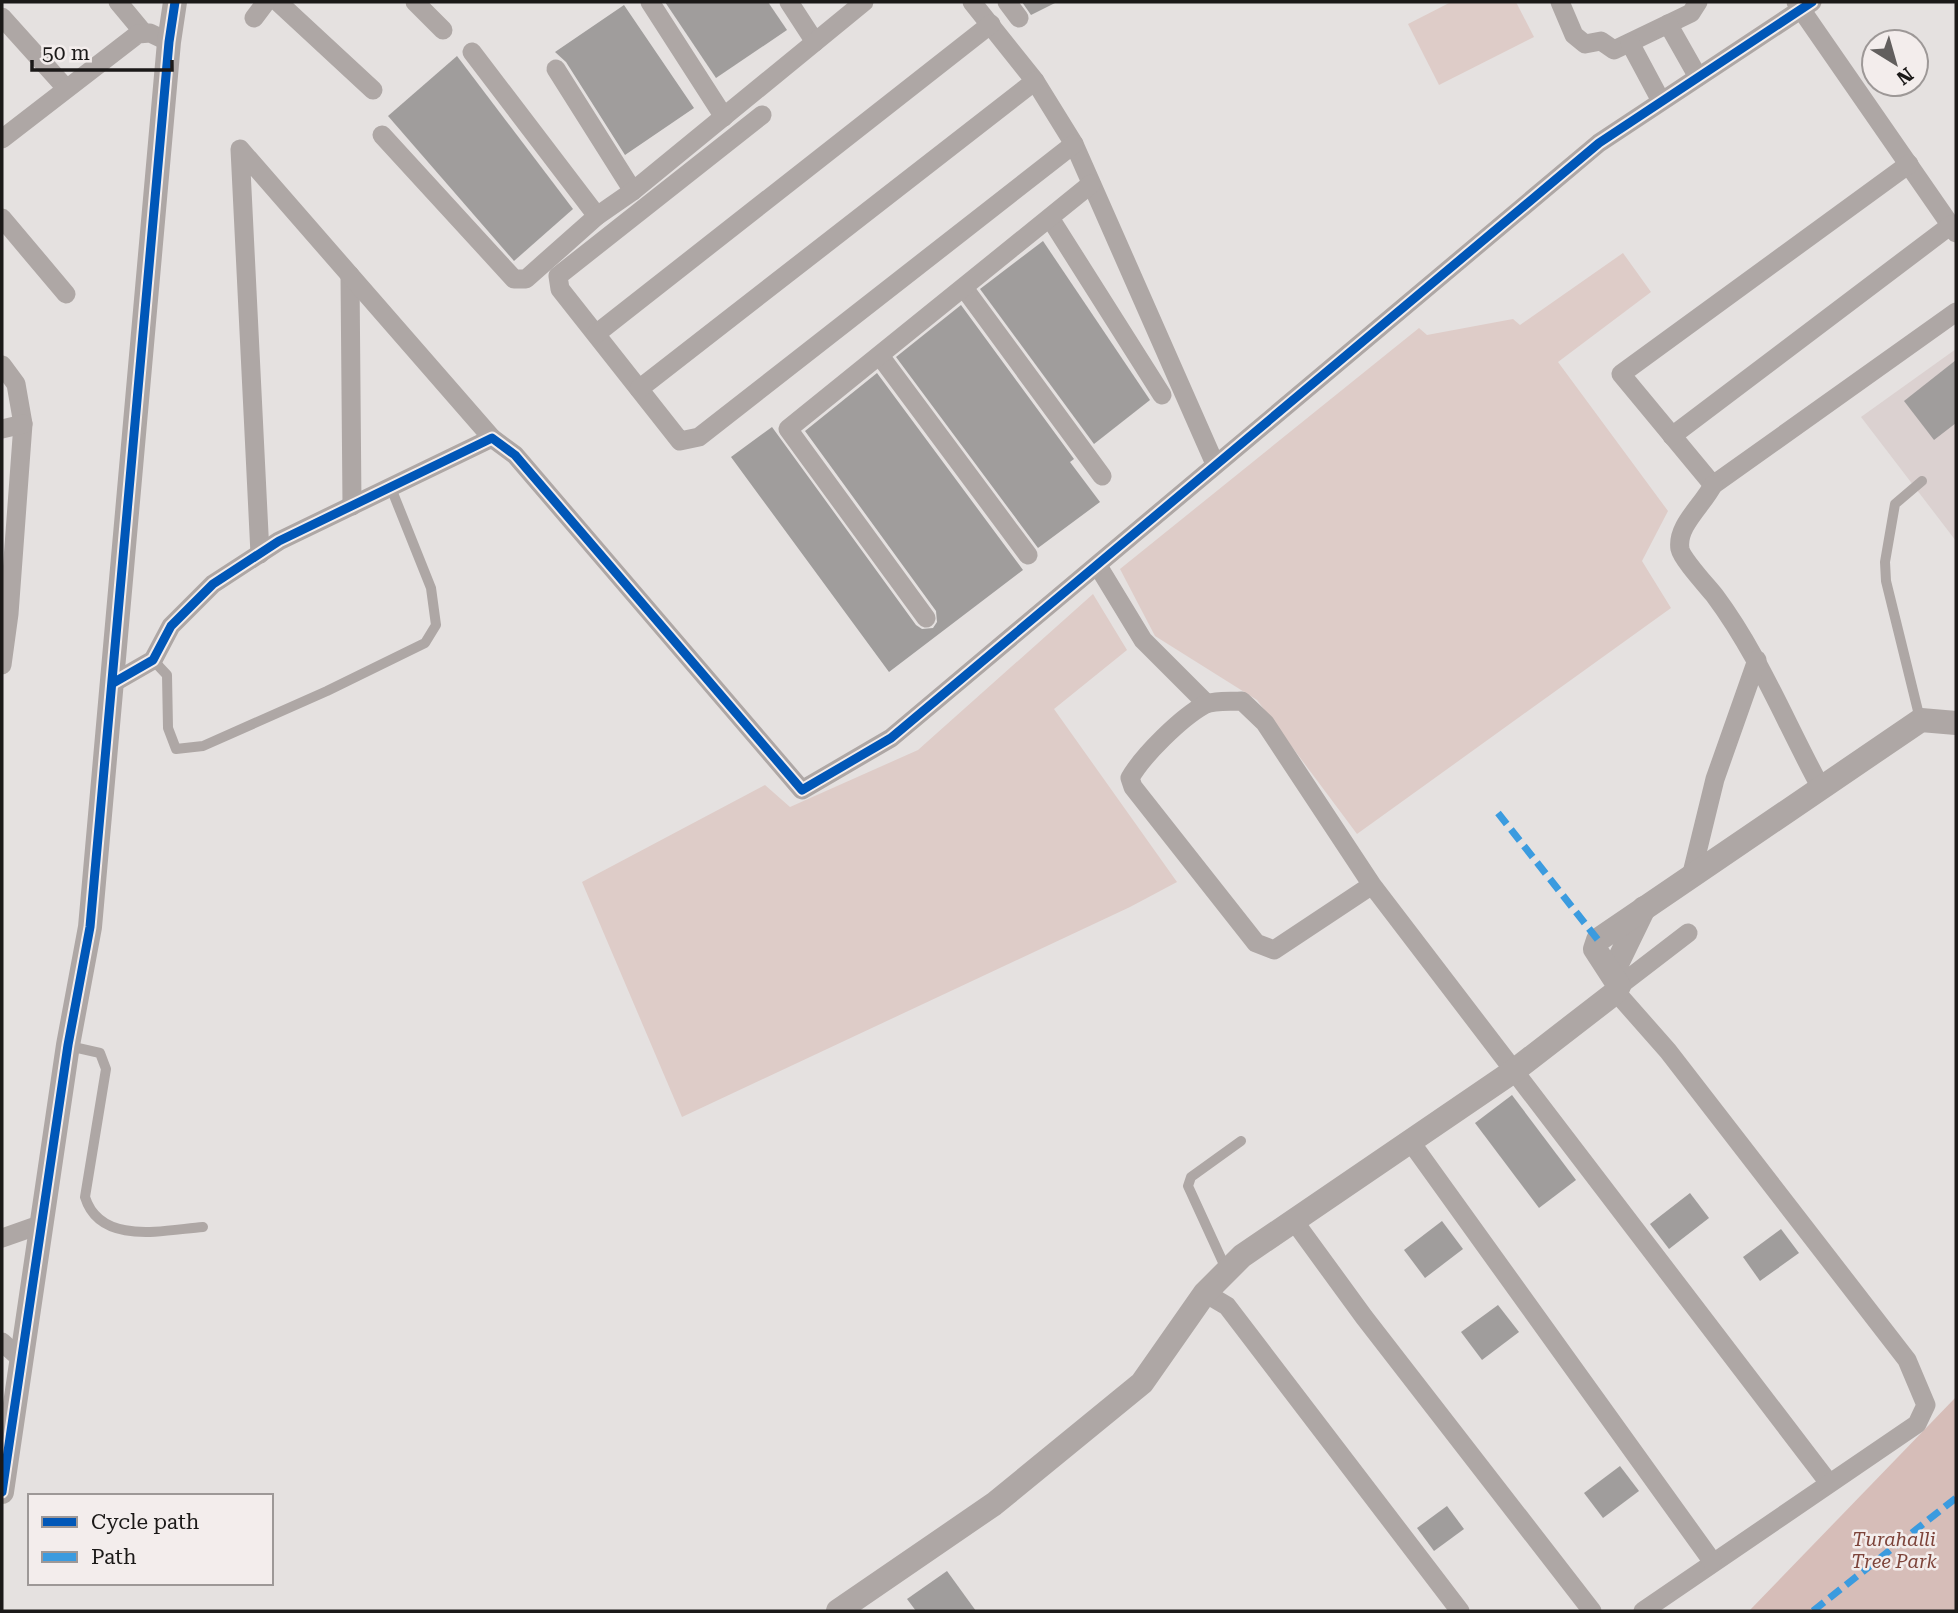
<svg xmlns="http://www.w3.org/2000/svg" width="1958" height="1613" viewBox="0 0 1958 1613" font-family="'Roboto Serif',serif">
  <rect width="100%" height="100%" fill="#e5e1e0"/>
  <polygon fill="#dbd1d0" points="1956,349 1956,541 1861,417"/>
  <g fill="#deccc8">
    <polygon points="1451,2 1516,2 1534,37 1439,85 1408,24"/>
    <polygon points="1623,253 1651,292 1558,362 1668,511 1642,561 1671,608 1357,834 1257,700 1155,636 1120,569 1419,328 1427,335 1513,319 1520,325"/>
    <polygon points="1093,594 1127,650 1054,709 1177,882 1130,907 682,1117 582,882 765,785 790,807 918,750"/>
  </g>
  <polygon fill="#d6bdb8" points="1956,1397 1956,1611 1749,1611"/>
  <g fill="#a09d9c">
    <polygon points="665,2 768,2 787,30 716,78"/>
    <polygon points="1022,2 1057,2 1031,15"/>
    <polygon points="624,5 694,108 625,155 566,62 555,52"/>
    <polygon points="457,56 573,209 514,261 388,116"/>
    <polygon points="1043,241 1150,400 1094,444 980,289"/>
    <polygon points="961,305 1074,459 1070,462 1100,502 1038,548 896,357"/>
    <polygon points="1956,360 1956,423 1934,440 1904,401"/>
    <polygon points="877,373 1023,570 889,672 731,457 772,427 916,625 922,629 933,628 937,622 936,611 805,431"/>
    <polygon points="1512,1095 1576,1180 1539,1208 1475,1123"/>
    <polygon points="1690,1193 1709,1218 1669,1249 1650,1224"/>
    <polygon points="1442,1221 1463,1249 1425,1278 1404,1250"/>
    <polygon points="1781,1229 1799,1253 1760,1281 1743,1257"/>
    <polygon points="1498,1305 1519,1332 1482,1360 1461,1332"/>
    <polygon points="1620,1466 1639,1491 1603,1518 1584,1493"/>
    <polygon points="1447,1506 1464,1529 1434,1551 1417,1528"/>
    <polygon points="947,1571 976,1611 916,1611 907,1599"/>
  </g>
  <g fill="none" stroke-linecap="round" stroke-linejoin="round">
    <g stroke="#aea7a5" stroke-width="10">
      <polyline points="153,660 167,675 168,728 176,749 203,746 327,691 425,643 436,625 431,588 391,488"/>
      <polyline points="1920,719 1886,581 1885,562 1895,504 1922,481"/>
      <path d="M69,1046L100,1053L106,1069L85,1197C100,1246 164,1230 203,1227"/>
      <polyline points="1227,1271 1188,1186 1191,1177 1241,1141"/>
    </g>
    <g stroke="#aea7a5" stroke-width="19">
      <polyline points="118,2 143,32"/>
      <polyline points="278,2 373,90"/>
      <polyline points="415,2 443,30"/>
      <polyline points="650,2 724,117"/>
      <polyline points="789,2 815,42"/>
      <polyline points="972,2 1035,81 1074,144 1215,464"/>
      <polyline points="1007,2 1019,18"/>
      <polyline points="1560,2 1574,35 1585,44 1601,41 1614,50 1691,13 1698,2"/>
      <polyline points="1796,2 1956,233"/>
      <polyline points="2,17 65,87"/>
      <polyline points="254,18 266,2"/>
      <polyline points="1668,24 1698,77"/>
      <polyline points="1630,43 1661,101"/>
      <polyline points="472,52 597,216"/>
      <polyline points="556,69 633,191"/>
      <polyline points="762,115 558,276 560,289 680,441 699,437 1074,144"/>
      <polyline points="382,135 514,279 526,279 597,216 633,191 864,2"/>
      <polyline points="2,139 138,34 150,33 169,42"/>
      <polyline points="1909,164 1621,374 1713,485 1956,312"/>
      <polyline points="2,218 66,294"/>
      <polyline points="1050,218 1162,395"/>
      <polyline points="350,275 352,506"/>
      <polyline points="964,288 1102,476"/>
      <polyline points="596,334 991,24"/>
      <polyline points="880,356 1028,555"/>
      <polyline points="2,365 16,384 23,424 9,614 2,665"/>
      <polyline points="639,389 1035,81"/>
      <polyline points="2,429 23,424"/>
      <polyline points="1672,436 1951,225"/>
      <path d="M1713,485C1703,505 1676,526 1680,549C1682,559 1707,586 1715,596C1759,655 1786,724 1821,788"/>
      <polyline points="260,554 240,149 492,438"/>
      <polyline points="1098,566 1143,640 1206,703"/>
      <polyline points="926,618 788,429 1091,184"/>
      <polyline points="113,683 153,660 171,626 213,584 279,541 492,438 515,455 802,790 891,738 1599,143 1812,2"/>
      <polyline points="1691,877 1715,779 1757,660"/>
      <path d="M1372,885L1274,950L1256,943L1133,787L1130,778C1143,755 1181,718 1204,705C1213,700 1231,702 1242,701L1265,723L1372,885L1829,1483"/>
      <polyline points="1619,986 1688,933"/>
      <polyline points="1616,992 1668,1051 1907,1360 1926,1405 1917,1424 1643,1611"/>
      <polyline points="1410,1141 1712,1561"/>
      <polyline points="1294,1221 1364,1317 1592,1611"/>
      <polyline points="2,1238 42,1224"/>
      <polyline points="1205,1293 1227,1306 1460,1611"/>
      <polyline points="2,1342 21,1359"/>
    </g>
    <g stroke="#aea7a5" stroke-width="24">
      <polyline points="1612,974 1644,908"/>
      <polyline points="2,1492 68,1045 90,927 169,42 175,2"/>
      <polyline points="838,1611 994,1504 1142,1383 1205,1293 1242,1256 1515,1070 1616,992 1619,986 1595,949 1598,940 1921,720 1956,723"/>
    </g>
    <g stroke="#3b9bdf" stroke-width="7" stroke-dasharray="14 7" stroke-linecap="butt">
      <polyline points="1498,813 1598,940"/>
      <polyline points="1813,1611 1956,1498"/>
    </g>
    <g stroke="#f3edec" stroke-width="13">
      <g id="cycleway">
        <polyline points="113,683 153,660 171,626 213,584 279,541 492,438 515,455 802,790 891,738 1599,143 1812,2"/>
        <polyline points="2,1492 68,1045 90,927 169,42 175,2"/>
      </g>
    </g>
    <use href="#cycleway" stroke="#0057b8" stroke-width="9"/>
  </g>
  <g text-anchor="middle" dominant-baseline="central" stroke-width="5" stroke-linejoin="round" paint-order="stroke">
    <g font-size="19" font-style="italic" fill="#7d443a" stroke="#f3edec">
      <text x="1894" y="1539">Turahalli<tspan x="1894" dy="22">Tree Park</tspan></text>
    </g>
  </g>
  <rect width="1958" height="1613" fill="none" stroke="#1b1918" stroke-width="7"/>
  <rect x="28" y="1494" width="245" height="91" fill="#f3edec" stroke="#9d9897" stroke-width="2"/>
  <rect x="42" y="1517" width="35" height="10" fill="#0057b8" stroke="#9d9897" stroke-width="2"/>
  <text x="91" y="1529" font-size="21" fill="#1b1918">Cycle path</text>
  <rect x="42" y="1552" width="35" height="10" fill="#3b9bdf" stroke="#9d9897" stroke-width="2"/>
  <text x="91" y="1564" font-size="21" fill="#1b1918">Path</text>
  <g transform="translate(1895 63) rotate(143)"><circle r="33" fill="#f3edec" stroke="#9d9897" stroke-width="2"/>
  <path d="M0-5L12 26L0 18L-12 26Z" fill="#625f5e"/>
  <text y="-10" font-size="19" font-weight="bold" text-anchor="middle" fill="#1b1918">N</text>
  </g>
  <path d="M32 60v10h140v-10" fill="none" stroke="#1b1918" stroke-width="3.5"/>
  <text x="42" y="60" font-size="21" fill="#1b1918" stroke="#f3edec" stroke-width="5" paint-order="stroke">50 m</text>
</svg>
